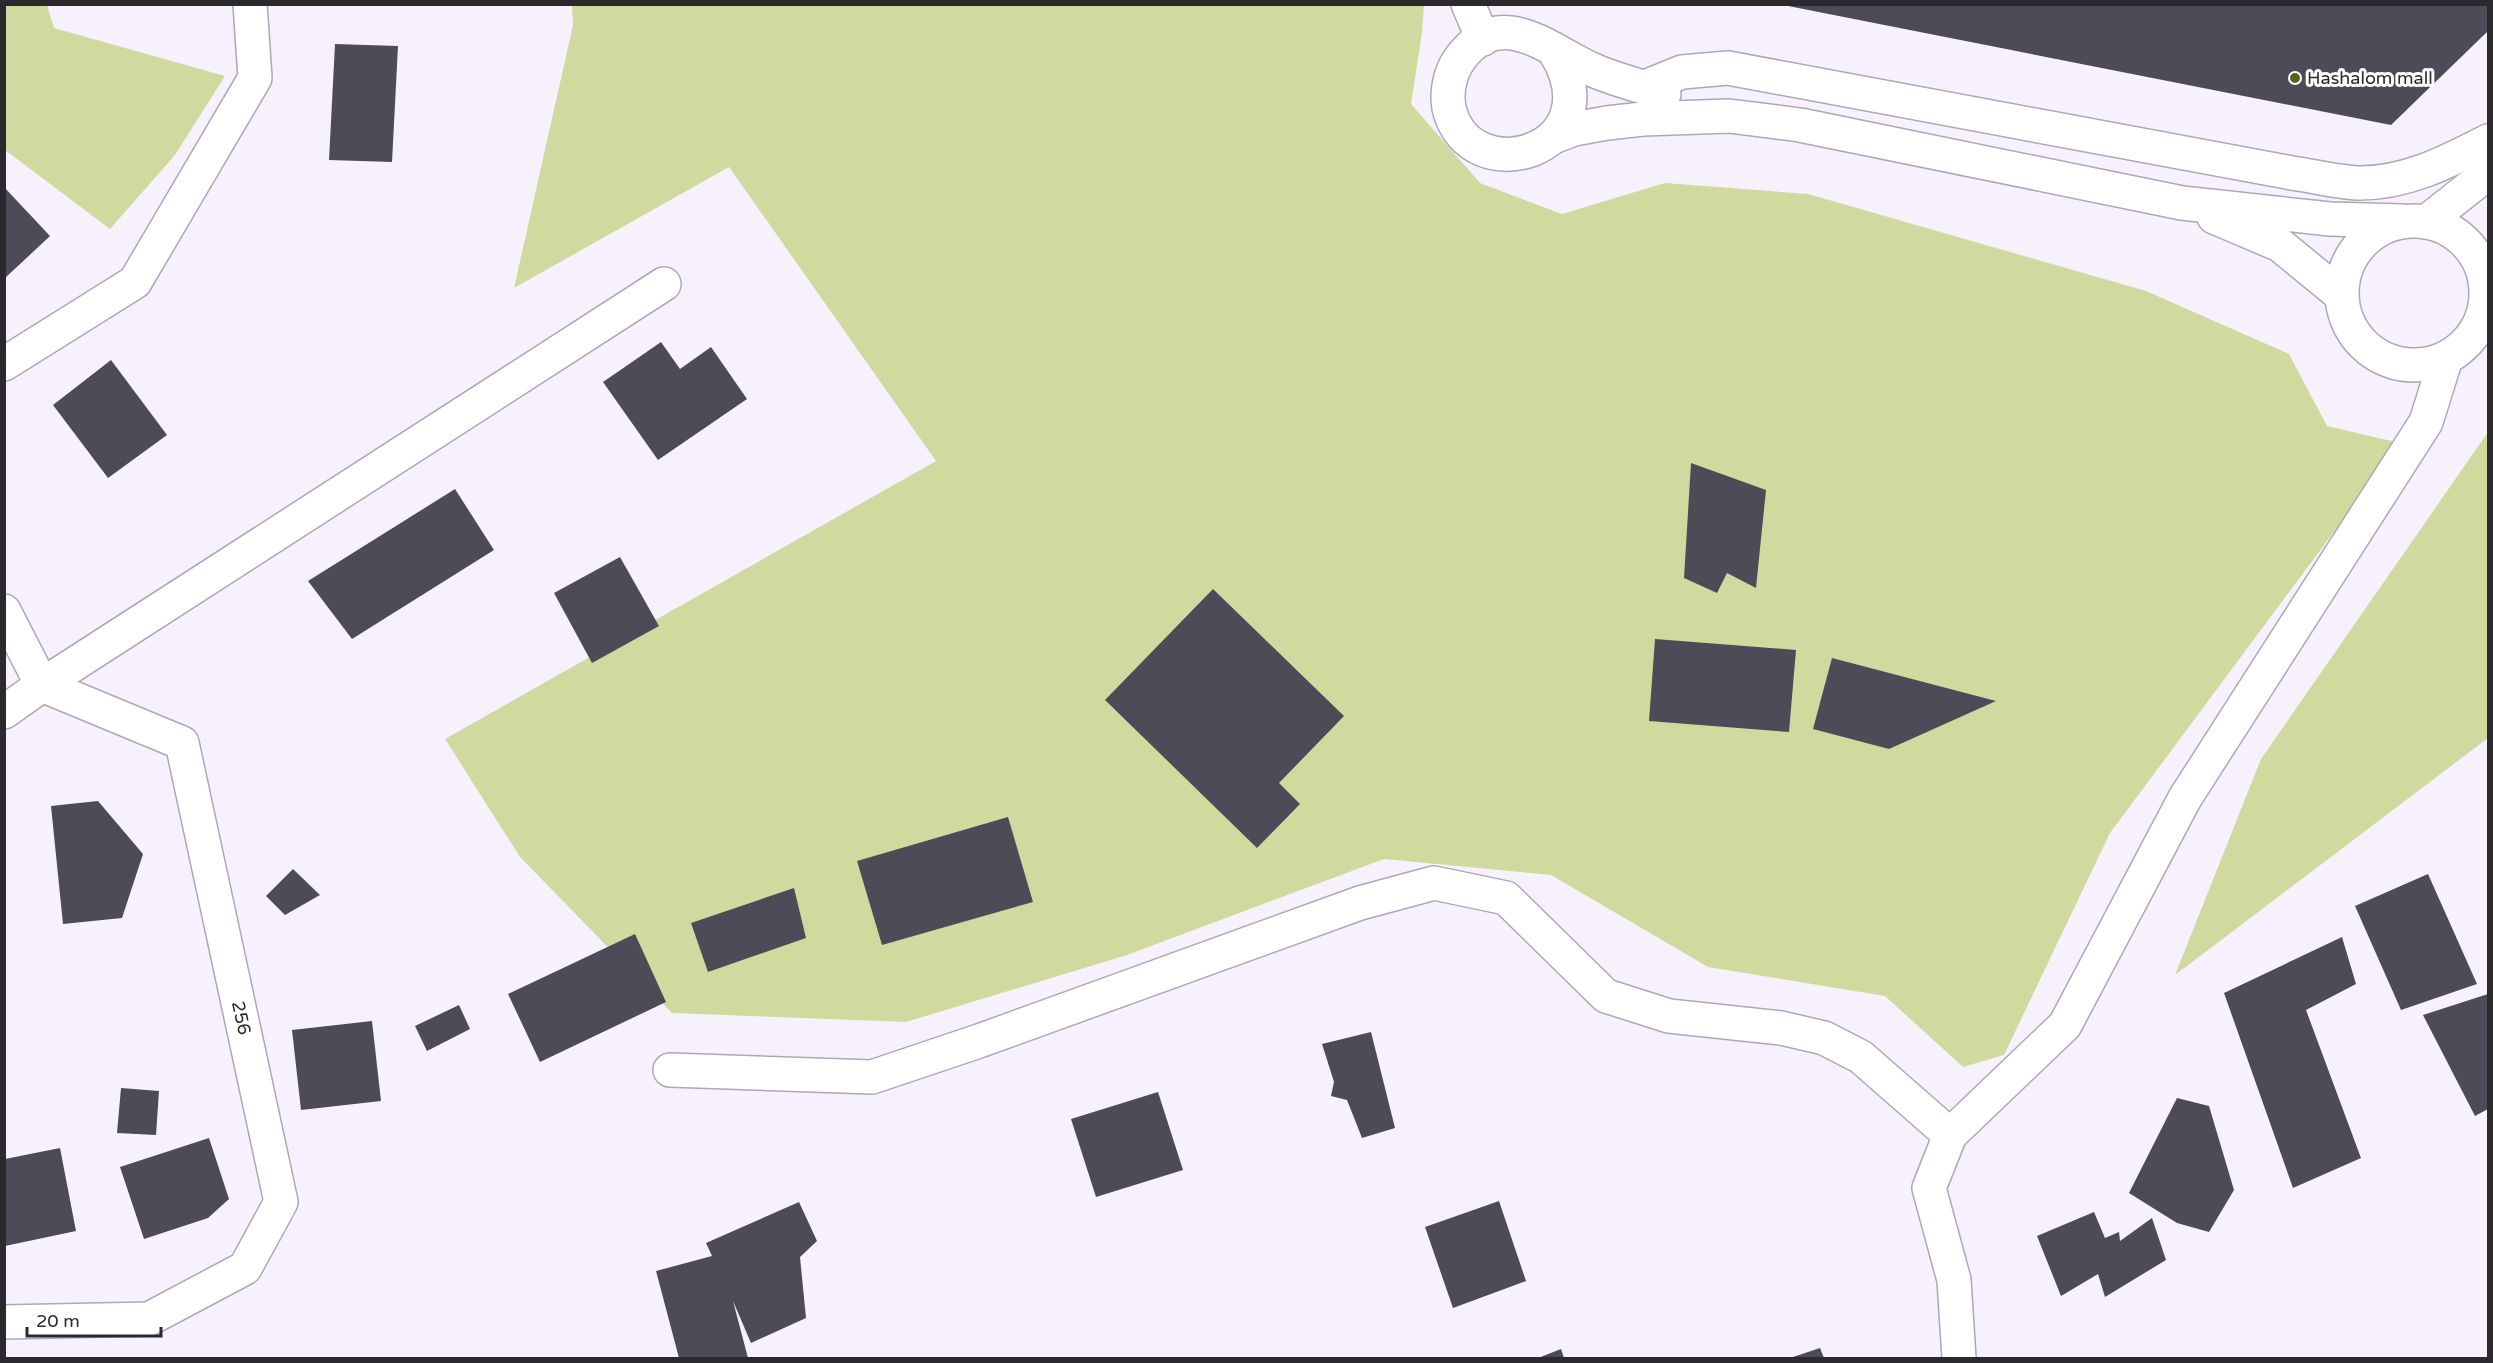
<svg xmlns="http://www.w3.org/2000/svg" width="2493" height="1363" viewBox="0 0 2493 1363" font-family="'Varela Round',sans-serif">
  <rect width="100%" height="100%" fill="#f7f1fe"/>
  <g fill="#d1da9e">
    <polygon points="4,5 47,5 54,28 225,76 175,155 110,229 5,150"/>
    <polygon points="572,5 1424,5 1422,33 1411,104 1480,183 1562,214 1665,183 1808,194 2146,291 2289,354 2327,426 2400,443 2110,833 2004,1055 1963,1067 1885,996 1708,967 1551,875 1384,859 1127,955 906,1022 672,1013 520,857 445,739 936,461 729,167 514,288 573,25"/>
    <polygon points="2488,432 2488,738 2175,975 2261,759"/>
  </g>
  <g fill="#4c4b57">
    <polygon points="1778,4 2488,4 2488,31 2391,125"/>
    <polygon points="335,44 398,46 392,162 329,160"/>
    <polygon points="4,187 50,236 4,279"/>
    <polygon points="661,342 680,369 711,347 747,399 658,460 603,382"/>
    <polygon points="111,360 167,435 108,478 53,405"/>
    <polygon points="1691,463 1766,490 1756,588 1727,573 1717,593 1684,578"/>
    <polygon points="455,489 494,550 352,639 308,581"/>
    <polygon points="620,557 659,626 592,663 554,593"/>
    <polygon points="1213,589 1344,716 1279,783 1300,804 1257,848 1105,700"/>
    <polygon points="1655,639 1796,650 1789,732 1649,721"/>
    <polygon points="1832,658 1996,701 1889,749 1813,729"/>
    <polygon points="98,801 143,854 122,918 63,924 51,806"/>
    <polygon points="1008,817 1033,902 882,945 857,861"/>
    <polygon points="293,869 320,895 285,915 266,896"/>
    <polygon points="2428,874 2477,984 2401,1010 2355,906"/>
    <polygon points="794,888 806,938 708,972 691,923"/>
    <polygon points="635,934 666,1002 540,1062 508,994"/>
    <polygon points="2342,937 2356,984 2306,1010 2361,1158 2293,1188 2224,993"/>
    <polygon points="2488,994 2488,1109 2475,1116 2423,1015"/>
    <polygon points="459,1005 470,1029 427,1051 415,1026"/>
    <polygon points="372,1021 381,1101 301,1110 292,1030"/>
    <polygon points="1371,1032 1395,1128 1362,1138 1347,1100 1331,1096 1334,1082 1322,1044"/>
    <polygon points="121,1088 159,1091 156,1135 117,1133"/>
    <polygon points="1158,1092 1183,1170 1096,1197 1071,1119"/>
    <polygon points="2177,1098 2209,1106 2234,1190 2209,1232 2177,1223 2129,1193"/>
    <polygon points="209,1138 229,1199 208,1218 144,1239 120,1167"/>
    <polygon points="60,1148 76,1231 5,1246 5,1159"/>
    <polygon points="1499,1201 1526,1281 1453,1308 1425,1227"/>
    <polygon points="799,1202 817,1241 800,1257 806,1318 751,1343 733,1301 748,1358 679,1358 656,1271 712,1256 706,1243"/>
    <polygon points="2094,1212 2105,1238 2119,1232 2120,1241 2152,1218 2166,1260 2105,1297 2098,1274 2061,1296 2037,1236"/>
    <polygon points="1820,1348 1824,1358 1790,1358"/>
    <polygon points="1561,1349 1564,1358 1538,1358"/>
  </g>
  <g fill="none" stroke-linecap="round" stroke-linejoin="round">
    <g stroke="#aea8b5" stroke-width="36">
      <g id="minor">
        <polyline points="1468,4 1483,39"/>
        <path d="M1555,52C1616,151 1469,194 1449,108C1446,92 1450,73 1459,60C1499,3 1547,49 1591,69C1614,80 1640,85 1664,94"/>
        <path d="M1645,87L1682,72L1728,68L2292,173C2313,176 2336,182 2357,183C2405,184 2447,162 2488,141"/>
        <polyline points="1553,137 1574,129 1607,123 1643,119 1729,116 1800,125 2182,203 2330,219 2403,221"/>
        <polyline points="2214,217 2280,245 2341,295"/>
        <circle cx="2414" cy="293" r="72"/>
        <polyline points="2426,222 2488,173"/>
        <polyline points="4,364 135,282 255,78 250,4"/>
        <path id="s1" d="M4,611L42,685L182,743L281,1202L245,1268L149,1319L4,1322"/>
        <polyline points="4,712 42,685 664,284"/>
        <polyline points="670,1070 872,1077 979,1041 1360,903 1434,883 1506,898 1606,996 1669,1016 1781,1028 1824,1038 1861,1057 1950,1135"/>
        <polyline points="1959,1358 1954,1280 1929,1188 1950,1135 2065,1025 2185,798 2426,422 2446,358"/>
      </g>
    </g>
    <use href="#minor" stroke="#fff" stroke-width="33"/>
  </g>
  <circle fill="#556711" stroke="#fff" stroke-width="2" cx="2295" cy="78" r="6"/>
  <g text-anchor="middle" dominant-baseline="central" stroke-width="6" stroke-linejoin="round" paint-order="stroke">
    <g font-size="18" fill="#2b292e" stroke="#fff" text-anchor="start">
      <text x="2307" y="78">Hashalom mall</text>
    </g>
    <g font-size="18" fill="#2b292e" stroke="#fff">
      <text stroke="none"><textPath href="#s1" startOffset="516">256</textPath></text>
    </g>
  </g>
  <rect width="2493" height="1363" fill="none" stroke="#2b292e" stroke-width="12"/>
  <path d="M27 1327v9h134v-9" fill="none" stroke="#2b292e" stroke-width="3"/>
  <text x="36" y="1327" font-size="18" fill="#2b292e" stroke="#ffffff" stroke-width="4.5" paint-order="stroke">20 m</text>
</svg>
